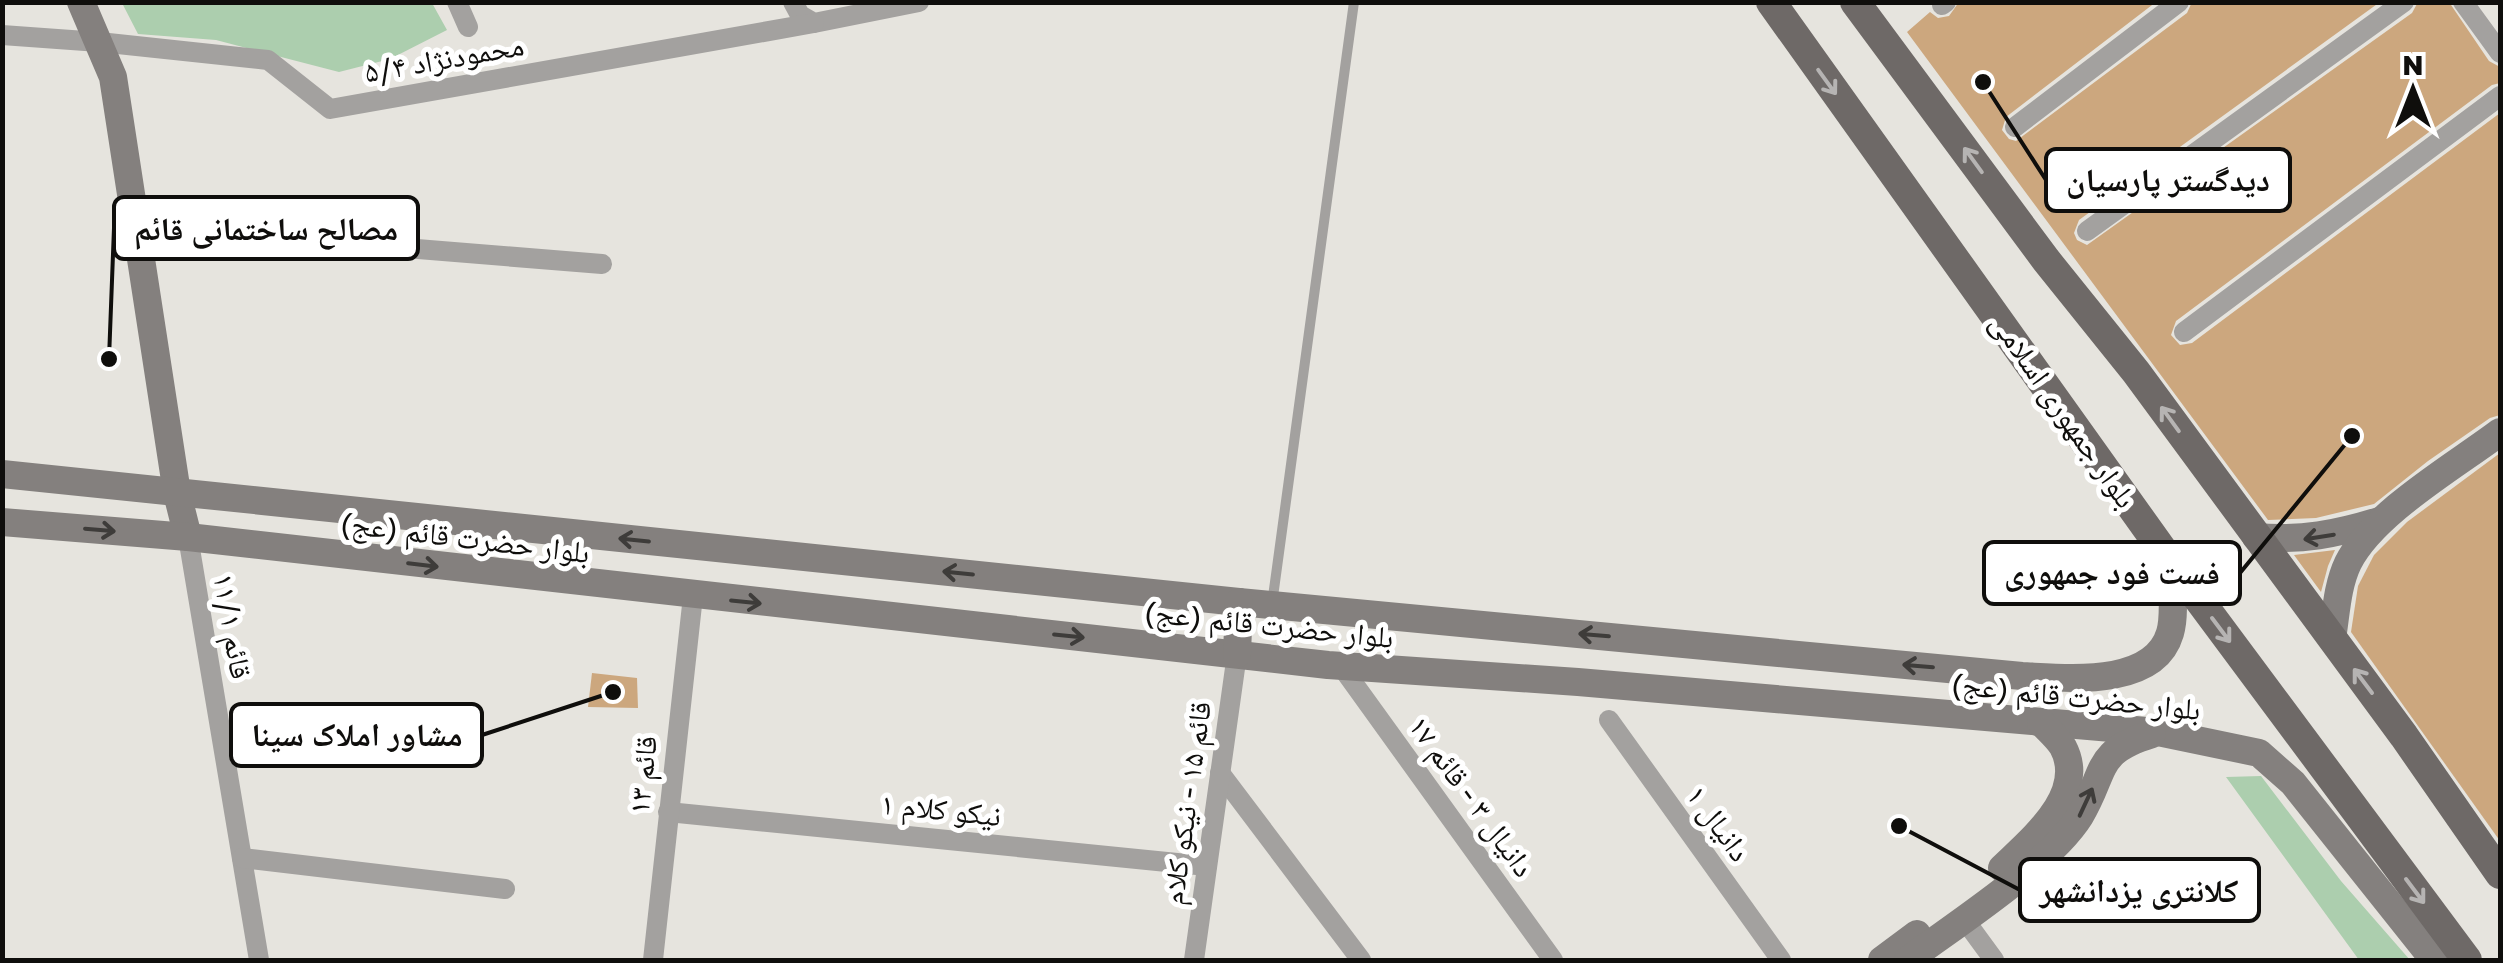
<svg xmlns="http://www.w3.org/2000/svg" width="2503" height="963" viewBox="0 0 2503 963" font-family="'Golos Text','Noto Naskh Arabic',sans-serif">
  <rect width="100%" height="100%" fill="#e6e4de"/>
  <g fill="#acceae">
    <polygon points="122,3 432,3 447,30 390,59 339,72 216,40 138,34"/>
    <polygon points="2261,776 2341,881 2410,960 2359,960 2226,777"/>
  </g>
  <g fill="#cca77e">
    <polygon points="1959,2 2156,2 2006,117 2002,130 2009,139 2016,141 2187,13 2192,2 2380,2 2079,220 2074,233 2077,240 2087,245 2412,13 2418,2 2449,2 2489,61 2500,67 2500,83 2492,85 2176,321 2171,335 2180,345 2192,343 2500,113 2500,415 2490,418 2428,461 2374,504 2316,518 2268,520 1907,32 1930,12 1938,18 1949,16"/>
    <polygon points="2500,453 2500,841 2351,632 2358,586 2374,555 2407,522"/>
    <polygon points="2335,550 2328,566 2321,592 2294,555"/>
    <polygon points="592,673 637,678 638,708 588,707"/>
  </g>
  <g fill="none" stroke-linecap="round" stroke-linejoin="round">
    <polyline stroke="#a3a19f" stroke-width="10" points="1272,604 1354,2"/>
    <g stroke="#a3a19f" stroke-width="20">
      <polyline points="457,2 468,27"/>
      <polyline points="793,2 800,15 814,23 919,2"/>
      <polyline points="2463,2 2500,53"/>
      <polyline points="1942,5 1946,2"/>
      <polyline points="2,35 99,42 268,60 330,109 814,23"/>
      <polyline points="2015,127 2179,2"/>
      <polyline points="135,226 602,264"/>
      <polyline points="2087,231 2404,2"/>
      <polyline points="2184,332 2500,96"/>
      <polyline points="188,537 259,960"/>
      <polyline points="1341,666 1553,960"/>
      <polyline points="1609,720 1781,960"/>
      <polyline points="1220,773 1361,960"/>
      <polyline points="668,812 1207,866"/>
      <polyline points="242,858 505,889"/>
      <polyline points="1964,919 1994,960"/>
      <polyline points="653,960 693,596"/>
      <polyline points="1194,960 1237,654"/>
    </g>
    <g stroke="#84807e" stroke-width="28">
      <polyline points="81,2 113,77 177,493 188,537"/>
      <path d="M2,474L1239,602L2022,676C2066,678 2154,688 2170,633C2176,613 2171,583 2171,562"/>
      <polyline points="2,522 188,537 1328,665 1578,682 2158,732 2259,753 2293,783 2434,960"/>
      <path d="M2256,537C2301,541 2337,534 2379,521"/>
      <path d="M2332,639C2336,614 2337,586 2348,563C2373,513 2455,466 2500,432"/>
      <polyline points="1237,654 1239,602"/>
      <path d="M2002,868C2032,839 2088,794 2063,747C2058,738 2048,730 2041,722"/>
      <polyline points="1882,960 1917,934"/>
      <path d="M1908,960C1955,925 2050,864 2080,816C2107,771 2093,752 2152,734"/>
    </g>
    <g stroke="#6e6967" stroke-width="30">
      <polyline points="1771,2 2171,562 2467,960"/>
      <polyline points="1855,2 2046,260 2136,372 2404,736 2500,874"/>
    </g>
  </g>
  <defs><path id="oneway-shaft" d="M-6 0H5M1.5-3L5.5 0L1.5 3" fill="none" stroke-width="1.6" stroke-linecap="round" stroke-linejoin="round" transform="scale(2.5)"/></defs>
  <g stroke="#b6b4b3">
    <use href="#oneway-shaft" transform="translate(1827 82) rotate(54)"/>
    <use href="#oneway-shaft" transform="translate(1973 160) rotate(-126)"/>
    <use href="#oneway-shaft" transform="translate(2170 419) rotate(-126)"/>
    <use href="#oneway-shaft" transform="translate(2221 630) rotate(53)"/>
    <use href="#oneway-shaft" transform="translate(2363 681) rotate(-127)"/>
    <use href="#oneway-shaft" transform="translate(2415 891) rotate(53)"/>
  </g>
  <g stroke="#3e3c3a">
    <use href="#oneway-shaft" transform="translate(100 530) rotate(5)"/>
    <use href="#oneway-shaft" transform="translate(2319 537) rotate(171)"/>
    <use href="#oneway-shaft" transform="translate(634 540) rotate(-174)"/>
    <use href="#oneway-shaft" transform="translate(423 565) rotate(7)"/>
    <use href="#oneway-shaft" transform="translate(958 573) rotate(-174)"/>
    <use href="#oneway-shaft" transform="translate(746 602) rotate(6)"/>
    <use href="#oneway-shaft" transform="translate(1594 635) rotate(-175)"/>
    <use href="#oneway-shaft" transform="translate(1069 636) rotate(6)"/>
    <use href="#oneway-shaft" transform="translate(1918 666) rotate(-175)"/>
    <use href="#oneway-shaft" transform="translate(2086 802) rotate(-65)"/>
  </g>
  <g text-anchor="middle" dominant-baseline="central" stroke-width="10" stroke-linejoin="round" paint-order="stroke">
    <g font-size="30" fill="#0f0e0c" stroke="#fff">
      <text transform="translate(444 58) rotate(-10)">محمودنژاد ۵/۴</text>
      <text transform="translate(2064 410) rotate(55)">بلوار جمهوری اسلامی</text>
      <text transform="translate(465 537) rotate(7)">بلوار حضرت قائم (عج)</text>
      <text transform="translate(1269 624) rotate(6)">بلوار حضرت قائم (عج)</text>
      <text transform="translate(233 626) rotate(80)">قائم ۱۱/۱</text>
      <text transform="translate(2076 696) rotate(6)">بلوار حضرت قائم (عج)</text>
      <text transform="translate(642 775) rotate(-84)">قائم ۱۳</text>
      <text transform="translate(1472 796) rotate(54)">دانیال ۳ - قائم ۱۷</text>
      <text transform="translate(1186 803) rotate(-82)">قائم ۱۵ - نیکو کلام</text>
      <text transform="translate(941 809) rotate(6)">نیکو کلام ۱</text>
      <text transform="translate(1719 823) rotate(54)">دانیال ۱</text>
    </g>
  </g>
  <path fill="none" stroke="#0f0e0c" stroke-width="4" d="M1983 82L2046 180M109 359L114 228M2352 436L2240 573M613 692L482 735M1899 826L2020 890"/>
  <g fill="#0f0e0c" stroke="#fff" stroke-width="4">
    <circle cx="1983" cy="82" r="10"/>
    <circle cx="109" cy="359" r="10"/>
    <circle cx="2352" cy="436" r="10"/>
    <circle cx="613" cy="692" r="10"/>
    <circle cx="1899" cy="826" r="10"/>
  </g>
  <g fill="#fff" stroke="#0f0e0c" stroke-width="4">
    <rect x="2046" y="149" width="244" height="62" rx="10"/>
    <rect x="114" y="197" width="304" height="62" rx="10"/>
    <rect x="1984" y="542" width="256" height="62" rx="10"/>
    <rect x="231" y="704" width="251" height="62" rx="10"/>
    <rect x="2020" y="859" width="239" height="62" rx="10"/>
  </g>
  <g font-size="32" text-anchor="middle" font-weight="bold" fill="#0f0e0c">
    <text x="2168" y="191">دیدگستر پارسیان</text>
    <text x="266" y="240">مصالح ساختمانی قائم</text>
    <text x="2112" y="584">فست فود جمهوری</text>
    <text x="357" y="746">مشاور املاک سینا</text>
    <text x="2139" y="902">کلانتری یزدانشهر</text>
  </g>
  <rect width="2503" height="963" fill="none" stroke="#0f0e0c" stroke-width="10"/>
  <g transform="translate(2413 90)" stroke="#ffffff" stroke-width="8" paint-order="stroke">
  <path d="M0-8L18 38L0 25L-18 38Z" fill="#0f0e0c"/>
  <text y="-15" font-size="28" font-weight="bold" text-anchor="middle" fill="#0f0e0c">N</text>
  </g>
</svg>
